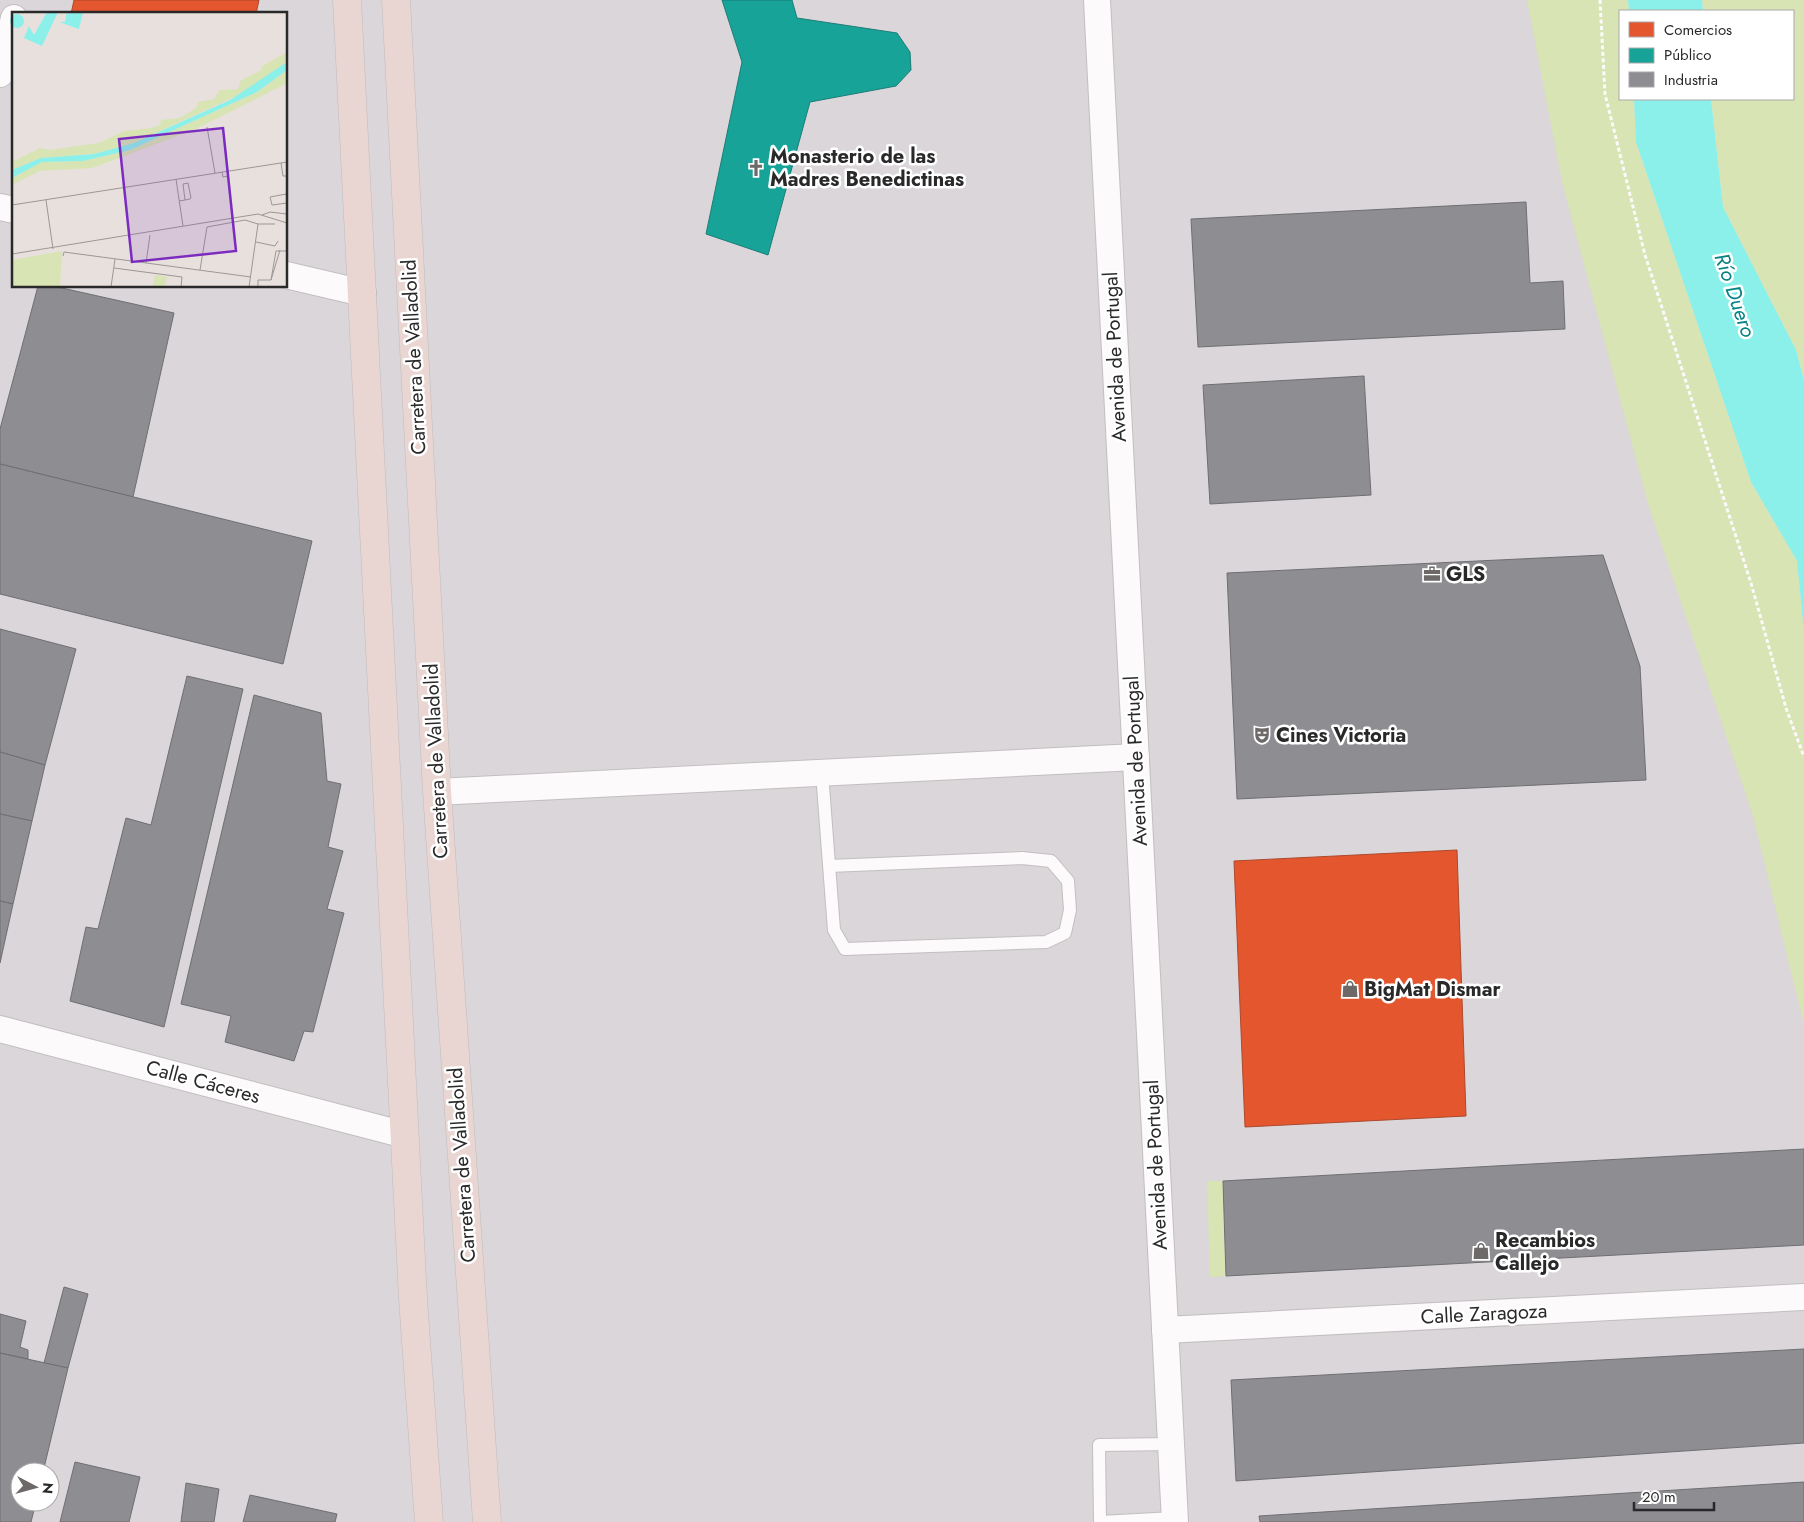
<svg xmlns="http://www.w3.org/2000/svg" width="1804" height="1522" viewBox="0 0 1804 1522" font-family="Jost,sans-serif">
  <rect width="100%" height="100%" fill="#e8e0dd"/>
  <path fill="#dad6da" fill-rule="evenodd" d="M0,0H1556L1804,889V1522H0ZM14,14H286V286H14ZM20,1472H50V1502H20Z"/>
  <g fill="#d8e4b3">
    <polygon points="1527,0 1628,0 1629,11 1620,11 1620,99 1634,99 1636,142 1751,482 1797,561 1804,632 1804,1025 1753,816 1648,504 1562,182"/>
    <polygon points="1702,0 1804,0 1804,380 1796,350 1723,207 1711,99 1793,99 1793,11 1703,11"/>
    <polygon points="1207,1181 1223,1181 1226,1276 1210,1277"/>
  </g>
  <g fill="#8cf0ea">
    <polygon points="1628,0 1702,0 1703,11 1629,11"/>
    <polygon points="1634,99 1711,99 1723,207 1796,350 1804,380 1804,632 1797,561 1751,482 1636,142"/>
  </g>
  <g fill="#e4572e" stroke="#ac492c">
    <polygon points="74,0 259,0 256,14 71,14"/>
    <polygon points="1457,850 1466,1116 1245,1127 1234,861"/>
  </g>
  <polygon fill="#17a398" stroke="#1c7e77" points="722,0 792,0 797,18 897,33 910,52 911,70 896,86 810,102 768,255 706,234 742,62"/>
  <g fill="#8d8d92" stroke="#6f6f72">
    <polygon points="1526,202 1530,283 1563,281 1565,329 1198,347 1191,219"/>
    <polygon points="38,286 53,286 174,313 133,497 0,464 0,429"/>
    <polygon points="1364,376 1371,495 1210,504 1203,385"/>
    <polygon points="0,464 312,541 283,664 0,594"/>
    <polygon points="1603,555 1640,666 1646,780 1237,799 1227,573"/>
    <polygon points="0,629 76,649 45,765 0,752"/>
    <polygon points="187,676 243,689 164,1027 70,1001 86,927 98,929 126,818 151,825"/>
    <polygon points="254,695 321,713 327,781 341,784 328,847 343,851 327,909 344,913 313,1032 304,1031 294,1061 225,1042 231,1016 181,1004"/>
    <polygon points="0,752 45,765 32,821 0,814"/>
    <polygon points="0,814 32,821 13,904 0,901"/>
    <polygon points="0,901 13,904 0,963"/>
    <polygon points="1804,1149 1804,1245 1226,1276 1223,1181"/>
    <polygon points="64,1287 88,1294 68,1368 44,1363"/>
    <polygon points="0,1314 26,1321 20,1347 28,1350 28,1359 0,1353"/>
    <polygon points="1804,1349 1804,1443 1236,1481 1231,1380"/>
    <polygon points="0,1353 68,1368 43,1472 20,1472 20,1502 36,1502 31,1522 0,1522"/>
    <polygon points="75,1462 140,1477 129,1522 60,1522"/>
    <polygon points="1804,1482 1804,1522 1260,1522 1259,1516"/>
    <polygon points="186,1483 219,1489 214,1522 181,1522"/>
    <polygon points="250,1495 337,1514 335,1522 243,1522"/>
  </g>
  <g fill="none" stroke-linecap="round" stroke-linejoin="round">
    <g stroke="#c1bfbf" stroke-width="14">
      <g id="lane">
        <polyline points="822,773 834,930 845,949 1046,942 1065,933 1070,910 1068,881 1051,861 1022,858 829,866"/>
        <polyline points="1171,1444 1099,1445 1100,1522 1174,1518"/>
      </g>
    </g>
    <g stroke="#c1bfbf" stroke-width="28">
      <g id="street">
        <polyline points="1097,0 1175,1522"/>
        <polyline points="0,74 14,18"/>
        <polyline points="0,207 14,210"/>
        <polyline points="286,275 363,293"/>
        <polyline points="437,792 1136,757"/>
        <polyline points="0,1029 405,1135"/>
        <polyline points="1165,1330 1804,1297"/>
      </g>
    </g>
    <g stroke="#c0bdbc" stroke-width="29">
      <g id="highway">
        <polyline points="347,0 413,1299 429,1522"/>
        <polyline points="396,0 437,792 487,1522"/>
      </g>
    </g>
    <polyline stroke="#fcfafa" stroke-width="3" stroke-dasharray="4 2.5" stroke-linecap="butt" points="1600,0 1605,94 1645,255 1751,583 1786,708 1804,757"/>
    <use href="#lane" stroke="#fcfafa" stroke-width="12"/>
    <use href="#street" stroke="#fcfafa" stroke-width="26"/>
    <use href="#highway" stroke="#e9d5d2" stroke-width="28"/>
  </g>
  <defs>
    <g id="church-bare" transform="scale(1.35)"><path d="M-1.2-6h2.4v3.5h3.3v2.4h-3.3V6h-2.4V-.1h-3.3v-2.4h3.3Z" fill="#6c6968" stroke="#fff" stroke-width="2.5" paint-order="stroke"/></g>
    <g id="office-bare" transform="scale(1.35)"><path d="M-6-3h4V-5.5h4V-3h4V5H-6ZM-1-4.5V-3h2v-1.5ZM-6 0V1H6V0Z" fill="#6c6968" stroke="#fff" stroke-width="2.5" paint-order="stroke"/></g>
    <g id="theatre-bare" transform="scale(1.35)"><path d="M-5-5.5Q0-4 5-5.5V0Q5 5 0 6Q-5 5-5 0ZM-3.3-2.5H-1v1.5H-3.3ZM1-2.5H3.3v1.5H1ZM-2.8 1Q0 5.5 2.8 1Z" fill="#6c6968" stroke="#fff" stroke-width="2.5" paint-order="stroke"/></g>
    <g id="shop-bare" transform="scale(1.35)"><path d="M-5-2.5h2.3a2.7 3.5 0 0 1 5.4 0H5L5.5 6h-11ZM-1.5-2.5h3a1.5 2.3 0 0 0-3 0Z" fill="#6c6968" stroke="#fff" stroke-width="2.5" paint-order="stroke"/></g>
  </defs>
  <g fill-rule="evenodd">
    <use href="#church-bare" x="756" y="168"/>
    <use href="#office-bare" x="1432" y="574"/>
    <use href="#theatre-bare" x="1262" y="735"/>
    <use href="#shop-bare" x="1350" y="989"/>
    <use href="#shop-bare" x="1481" y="1251"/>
  </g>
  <g text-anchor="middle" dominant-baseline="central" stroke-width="5" stroke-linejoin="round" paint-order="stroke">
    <g font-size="20" font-weight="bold" fill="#292929" stroke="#fff" text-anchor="start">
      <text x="770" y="156">Monasterio de las<tspan x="770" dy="23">Madres Benedictinas</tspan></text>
      <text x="1446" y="574">GLS</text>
      <text x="1276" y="735">Cines Victoria</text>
      <text x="1364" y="989">BigMat Dismar</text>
      <text x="1495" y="1240">Recambios<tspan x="1495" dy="23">Callejo</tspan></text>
    </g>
    <g font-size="20" fill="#292929" stroke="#fff">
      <text transform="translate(414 357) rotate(-93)">Carretera de Valladolid</text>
      <text transform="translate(1115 357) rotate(-93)">Avenida de Portugal</text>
      <text transform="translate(436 761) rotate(-93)">Carretera de Valladolid</text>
      <text transform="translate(1136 761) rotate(-93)">Avenida de Portugal</text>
      <text transform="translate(203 1082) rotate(15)">Calle Cáceres</text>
      <text transform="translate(462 1165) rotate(-94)">Carretera de Valladolid</text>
      <text transform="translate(1156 1165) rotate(-93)">Avenida de Portugal</text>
      <text transform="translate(1484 1314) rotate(-3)">Calle Zaragoza</text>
    </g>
    <g font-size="21" font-style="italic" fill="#078285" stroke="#fff">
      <text transform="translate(1735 295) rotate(71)">Río Duero</text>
    </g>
  </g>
  <g transform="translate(12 12)">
    <rect width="275" height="275" fill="#e8e0dd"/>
    <path d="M275,40L272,54L229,82L122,131L82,142L29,146L0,158V150L28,136L37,138L87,131L112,119L139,116L148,113L149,108L168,106L184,96L186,90L202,87L208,78L226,77L229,68L250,58L249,55ZM275,58V71L184,117L80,156L27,159L0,173V166L30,150L71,149L118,138L245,80ZM50,239L48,275H0V248ZM143,263L155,265L153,275H141Z" fill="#d8e4b3"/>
    <path d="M35,0H46L30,34L12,26L17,14L22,23ZM55,0H71L67,17L47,10H53ZM-2 9a7 7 0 1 1 14 0a7 7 0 1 1-14 0ZM275,50V58L245,80L118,138L71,149L30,150L0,166V158L29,146L82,142L122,131L218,88Z" fill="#8cf0ea"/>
    <path fill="none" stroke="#9c9795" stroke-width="1" d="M195,115L203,161M269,151L271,164H275M210,160L211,165L216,164L215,159M164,167L171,214M275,187L274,182L258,185L260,193L275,191M34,188L41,237M167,189L173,188L178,187L179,186L176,171L171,172L173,188M0,193L275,150M250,203L258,200L275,202M195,215L233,208L246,212H263M244,230L263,234L266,229M0,242L246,202L275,211M51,244L52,240L239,265M134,251L138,223M102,256L170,265L169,275M188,258L195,215M259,268L264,239H275M259,268L268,238M99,275L103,247M237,275L246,212M246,275V268H259"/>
    <path fill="#7b2cbf" fill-opacity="0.15" stroke="#7b2cbf" stroke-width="2.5" d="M211,116L224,239L120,250L107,127Z"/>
    <rect width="275" height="275" fill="none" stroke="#292929" stroke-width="2.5"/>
  </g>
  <rect x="1619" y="10" width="175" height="90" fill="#ffffff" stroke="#a9a9a9"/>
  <rect x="1629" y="22" width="25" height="15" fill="#e4572e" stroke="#a9a9a9"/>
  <text x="1664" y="35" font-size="15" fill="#292929">Comercios</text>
  <rect x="1629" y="48" width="25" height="15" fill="#17a398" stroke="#a9a9a9"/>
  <text x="1664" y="60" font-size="15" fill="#292929">Público</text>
  <rect x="1629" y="72" width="25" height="15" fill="#8d8d92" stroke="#a9a9a9"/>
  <text x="1664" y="85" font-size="15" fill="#292929">Industria</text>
  <g transform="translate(35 1487) rotate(96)"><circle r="24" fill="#ffffff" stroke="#a9a9a9"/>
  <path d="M0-4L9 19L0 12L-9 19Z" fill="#6c6968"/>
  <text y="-8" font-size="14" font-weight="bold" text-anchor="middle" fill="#292929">N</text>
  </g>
  <path d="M1634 1502v8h80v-8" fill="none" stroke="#292929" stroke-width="2.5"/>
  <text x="1642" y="1502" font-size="15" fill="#292929" stroke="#ffffff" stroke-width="4" paint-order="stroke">20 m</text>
</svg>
